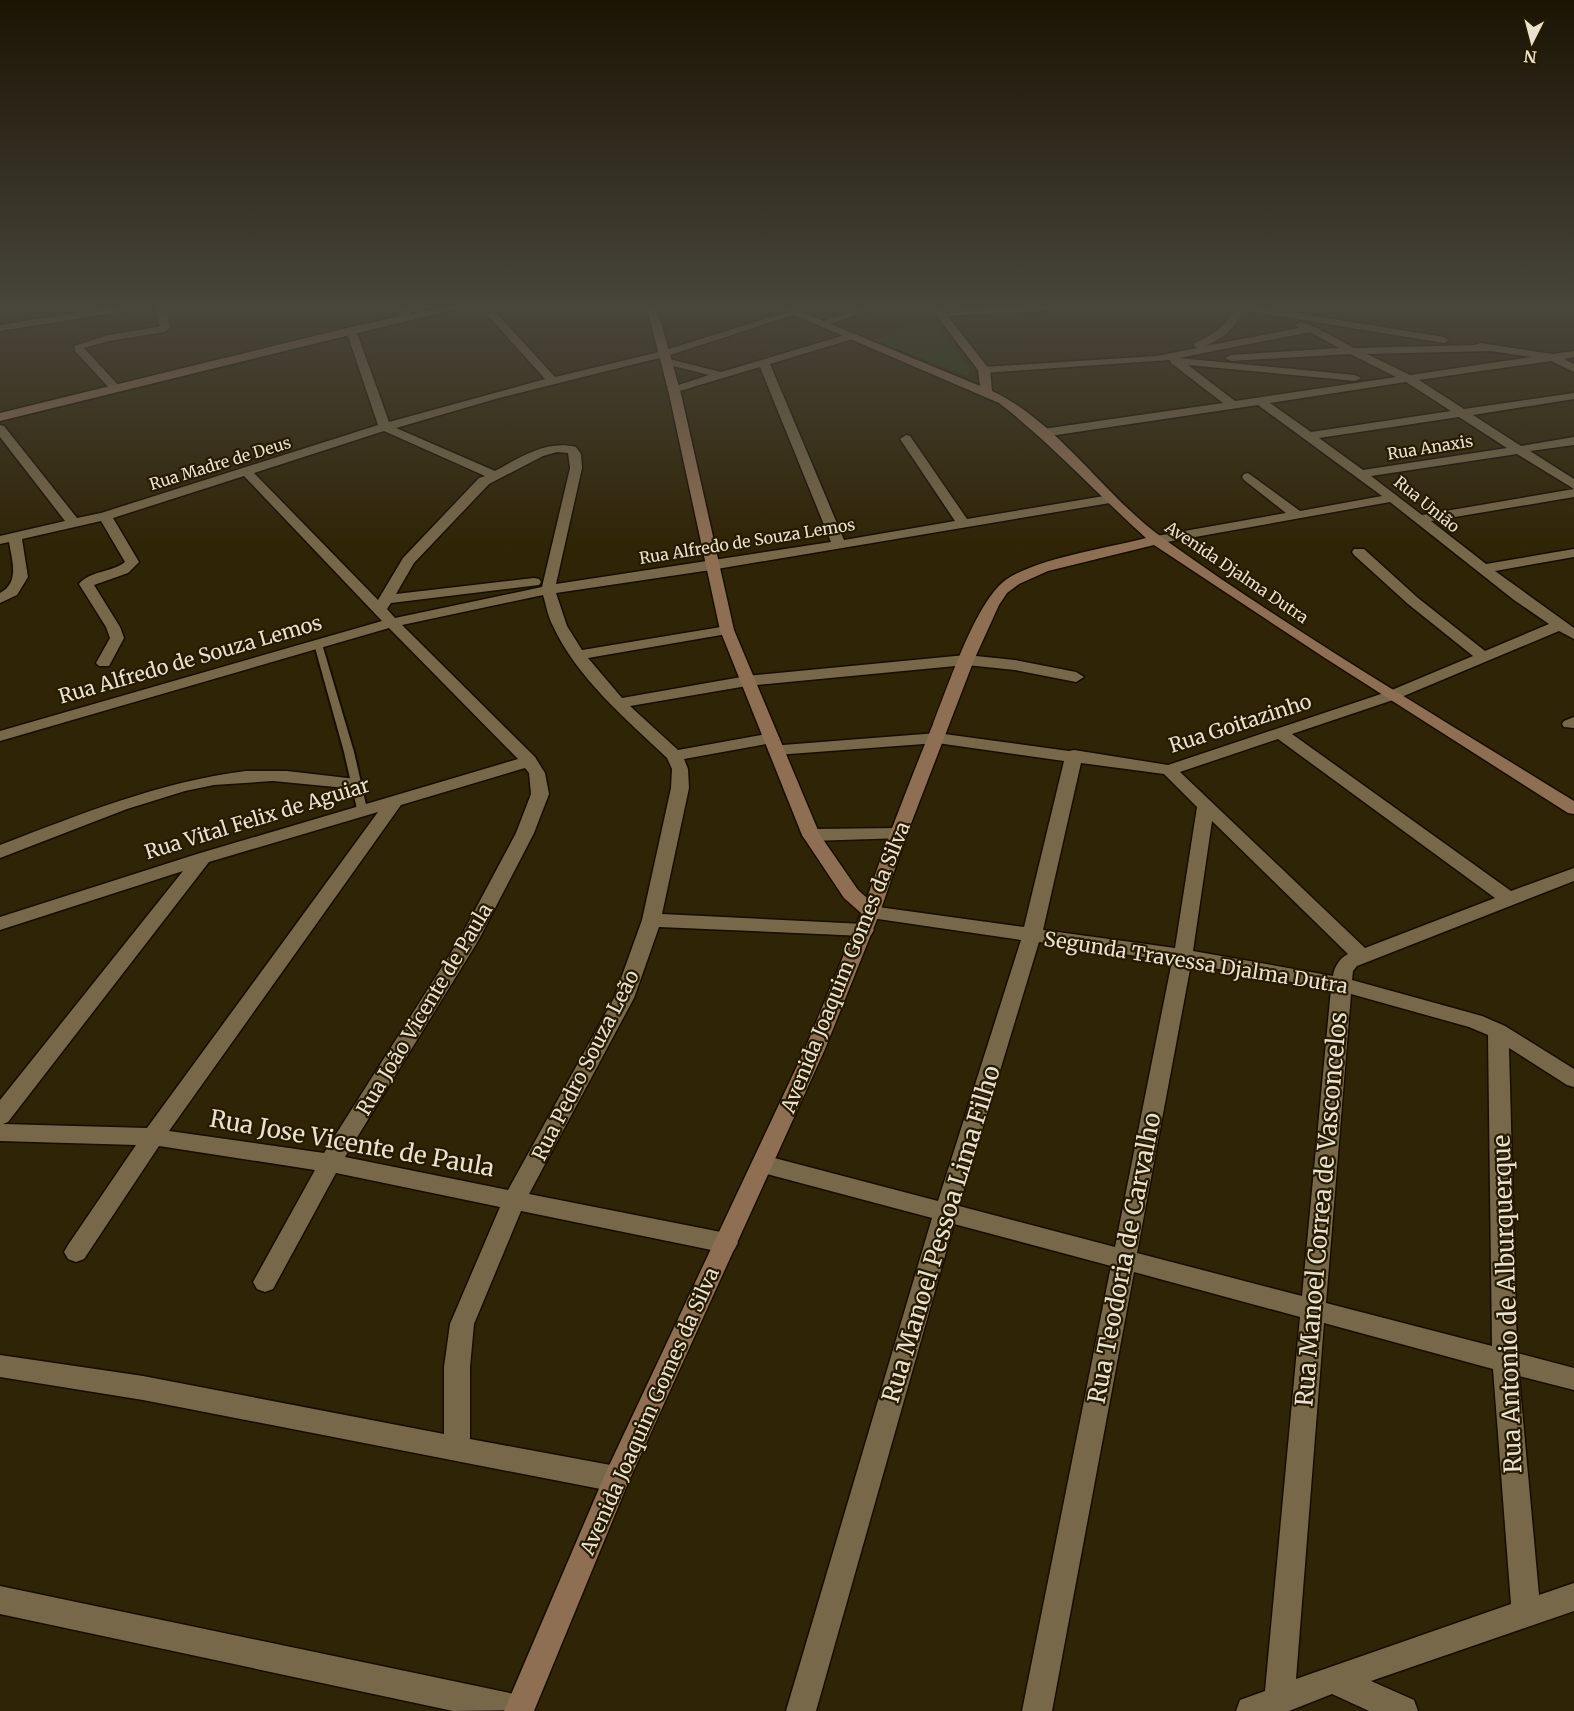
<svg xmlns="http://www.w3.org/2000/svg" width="1574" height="1711" viewBox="0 0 1574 1711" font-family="Merriweather,serif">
  <rect width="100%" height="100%" fill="#302406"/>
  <polygon fill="#2b3b15" points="932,318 970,369 967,376 873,340"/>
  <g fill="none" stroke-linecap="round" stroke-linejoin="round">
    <g stroke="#160d00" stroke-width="4">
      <polygon id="lane" points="318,641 322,644 354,752 367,809 366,811 358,811 357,809 344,752 314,644"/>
    </g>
    <g stroke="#160d00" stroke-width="3">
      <g id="street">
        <polygon points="106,308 130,308 125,311 0,331 0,325"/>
        <polygon points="155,308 165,308 171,327 165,332 109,341 84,348 122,389 116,392 112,391 75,351 74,346 108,335 158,327 160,326"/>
        <polygon points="401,308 411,308 408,319 399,317"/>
        <path d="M481,308H492L555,377L659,352L790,311L799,313L667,356L499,398L396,428L495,471C521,457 546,440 576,447L581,454L582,468L556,584L831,542L760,367L673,393L667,390L669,388L709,375L661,363V359L665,358L721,372L845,335H853V339L770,364L844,540L955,521L900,439L906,435L910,436L967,519L1110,495L1116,499L1110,503L711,570L556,593L567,626L582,650L727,626L734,630L727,634L588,658L622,698L747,676L966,655L1015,660L1076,672L1084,677L1076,682L1015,670L966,665L747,686L630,706L678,750L772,733L780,738L772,743L684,759L688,769L689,788L662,914L864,924L871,925L874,930L871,935L864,936L659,927L634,998L529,1194L726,1233L734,1236L738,1243L734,1250L726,1253L521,1211L474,1324L470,1367V1439L616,1466L625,1470L629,1479L625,1488L616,1492L143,1400L0,1377V1355L143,1376L444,1434V1367L450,1324L500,1207L336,1173L273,1289L265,1292L257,1289L253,1282L315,1170L159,1146L84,1259L76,1262L68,1259L64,1252L68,1245L136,1145L0,1141V1100L183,871L0,930V917L197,854L518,759L389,628L0,741V731L382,621L244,476L113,518L139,562L128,573L94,585L120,627L124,638L109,666H99L96,663L110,638L106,627L79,584C91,570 111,573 125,562L101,521L22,539L28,577L17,595L0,603V593C20,582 12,561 9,542L0,544V536L65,521L0,437V425L4,426L77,518L101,513L378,425L346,330L347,328H355L356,330L389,422L545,379ZM384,431L485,476L479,478L403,558L378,600L254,473ZM557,452L568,453L570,468L542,587L395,618L387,609L391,603L539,585L541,582L539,579L534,578L396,594L414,563L489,484L543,456ZM543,595C546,605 548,617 553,626C576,677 627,720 667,758L672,769L671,788L642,920L614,998L508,1190L345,1157L478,941L534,833L549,794L545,773L535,757L402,625ZM525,768L529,773L531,794L516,833L459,940L324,1153L169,1131L401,805ZM378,812L147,1128L3,1124L8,1122L209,862Z"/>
        <polygon points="860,308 875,308 825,326 816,324"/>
        <polygon points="982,308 1050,308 1045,311 943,316 938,313 943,310"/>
        <path d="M1234,308H1266L1444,337L1449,340L1444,343L1243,310C1237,328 1222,339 1205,346L1299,328L1295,325L1300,322L1315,327L1354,348L1475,345L1480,343L1553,354L1574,351V357L1564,359L1574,364V372L1551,361L1419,380L1464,409L1574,393V399L1473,415L1521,446L1574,437V445L1530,451L1574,479V489L1517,454L1371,476L1422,515L1574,489V497L1431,521L1486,564L1574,549V557L1495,571L1574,628V639L1559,631L1399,698L1292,734L1511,891L1574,868V881L1357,966L1353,971L1352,980L1482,1016L1505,1026L1574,1069V1087L1567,1085L1509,1048L1517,1353L1574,1368V1390L1519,1376L1539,1595L1574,1583V1611L1371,1681L1414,1700L1418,1711H1369L1332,1694L1289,1711H1236L1240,1700L1265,1691L1300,1317L1134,1272L1052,1711H1022L1111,1266L954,1224L816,1711H786L932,1218L763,1173L755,1170L752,1164L755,1158L763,1155L938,1201L1021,940L871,918L864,916L862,912L864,908L871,906L1024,927L1064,761L937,743L776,755L768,750L770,746L937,733L1069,751L1074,750L1168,765L1387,692L1473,656L1408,604L1354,555L1352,552L1354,549H1364L1418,598L1485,651L1549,624L1514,600L1390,502L1156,544L1151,543L1149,540L1151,537L1156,536L1286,513L1244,480L1242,477L1244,474L1248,473L1300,511L1382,496L1258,405L1043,437L1037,433L1043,429L1223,403L1171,363L1170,360L984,373L978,370L984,367L1157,356L1197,348L1194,345L1195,343C1212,335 1227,326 1234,308ZM1310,332L1339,348L1231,355L1225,358L1231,361L1350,354L1396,377L1235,401L1188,365L1355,381L1361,378L1355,375L1179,358ZM1491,351L1531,357L1410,375L1367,354ZM1406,382L1451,411L1311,432L1270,403ZM1459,417L1507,448L1363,470L1319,438ZM1278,739L1495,898L1365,948L1180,772ZM1081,763L1164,774L1197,807L1175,948L1043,930ZM1212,821L1348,954C1340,958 1334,967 1333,976L1193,951ZM1039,942L1172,961L1115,1247L959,1206ZM1191,964L1331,989L1302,1296L1137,1253ZM1351,994L1469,1027L1488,1035L1492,1346L1326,1303ZM1324,1323L1493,1369L1511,1604L1296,1679Z"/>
        <polygon points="1574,717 1574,728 1564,727 1562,724 1564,721"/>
        <path d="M246,771H287L356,779L362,780L364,784L362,788L356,789L273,781L214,785L185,791L127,809L0,858V845C81,814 159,782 246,771Z"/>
        <polygon points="898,828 904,830 907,834 904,838 811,841 805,839 802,835 805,831 811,829"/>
        <polygon points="0,1586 519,1695 530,1699 534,1710 453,1711 0,1614"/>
      </g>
    </g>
    <g stroke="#160d00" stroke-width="3">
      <g id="secondary">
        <polygon points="440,308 460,308 0,421 0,413 351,327"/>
        <path d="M647,308H657L681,394L734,630L820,835L858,890L867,898C887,839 910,781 933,724C948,687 976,600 1007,579C1039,558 1108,548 1146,538C1097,494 1052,444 999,403L778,308H792L980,386L978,370L931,308H941L990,370L992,391C1059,422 1104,496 1164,539C1295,633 1437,716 1574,801V814L1568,813L1325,658L1154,545L1048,571L1019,584L1007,593L999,605L974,660L907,834L880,912L825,1049L628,1483L534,1711H504L607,1470L805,1049L861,913L844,898L802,835L720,630L669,394Z"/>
      </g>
    </g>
    <use href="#lane" fill="#77684a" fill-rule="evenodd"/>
    <use href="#street" fill="#77684a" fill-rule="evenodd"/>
    <use href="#secondary" fill="#8e6f54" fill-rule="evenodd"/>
  </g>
  <linearGradient id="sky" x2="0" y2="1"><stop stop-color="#1a1403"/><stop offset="0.56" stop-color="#48453b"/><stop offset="1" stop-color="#48453b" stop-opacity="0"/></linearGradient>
  <rect width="1574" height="548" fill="url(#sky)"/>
  <g text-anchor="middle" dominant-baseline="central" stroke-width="4.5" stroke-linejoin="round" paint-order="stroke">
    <g font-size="16" fill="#eae2d1" stroke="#261a00">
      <text transform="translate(1430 447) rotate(-9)">Rua Anaxis</text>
      <text transform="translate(220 463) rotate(-17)">Rua Madre de Deus</text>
      <text transform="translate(1427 504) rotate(39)">Rua União</text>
      <text transform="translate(747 541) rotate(-9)">Rua Alfredo de Souza Lemos</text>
      <text transform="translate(1237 572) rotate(34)">Avenida Djalma Dutra</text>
    </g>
    <g font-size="20" fill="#eae2d1" stroke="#261a00">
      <text transform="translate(190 659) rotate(-16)">Rua Alfredo de Souza Lemos</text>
      <text transform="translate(1240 723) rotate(-18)">Rua Goitazinho</text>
      <text transform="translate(257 818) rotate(-17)">Rua Vital Felix de Aguiar</text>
      <text transform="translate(1196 962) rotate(9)">Segunda Travessa Djalma Dutra</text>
      <text transform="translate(845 967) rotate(-68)">Avenida Joaquim Gomes da Silva</text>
      <text transform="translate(424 1009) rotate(-59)">Rua João Vicente de Paula</text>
      <text transform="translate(585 1065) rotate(-63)">Rua Pedro Souza Leão</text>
      <text transform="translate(649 1411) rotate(-66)">Avenida Joaquim Gomes da Silva</text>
    </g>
    <g font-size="24" fill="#eae2d1" stroke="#261a00">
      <text transform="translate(352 1143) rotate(10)">Rua Jose Vicente de Paula</text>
      <text transform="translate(1321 1209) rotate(-85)">Rua Manoel Correa de Vasconcelos</text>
      <text transform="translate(941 1234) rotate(-73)">Rua Manoel Pessoa Lima Filho</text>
      <text transform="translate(1124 1258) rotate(-79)">Rua Teodoria de Carvalho</text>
      <text transform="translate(1507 1304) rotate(-92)">Rua Antonio de Alburquerque</text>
    </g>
  </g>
  <g transform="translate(1532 42) rotate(186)" stroke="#261a00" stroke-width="4.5" paint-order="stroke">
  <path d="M0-4.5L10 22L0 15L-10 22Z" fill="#eae2d1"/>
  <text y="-9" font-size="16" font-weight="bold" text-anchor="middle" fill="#eae2d1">N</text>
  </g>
</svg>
